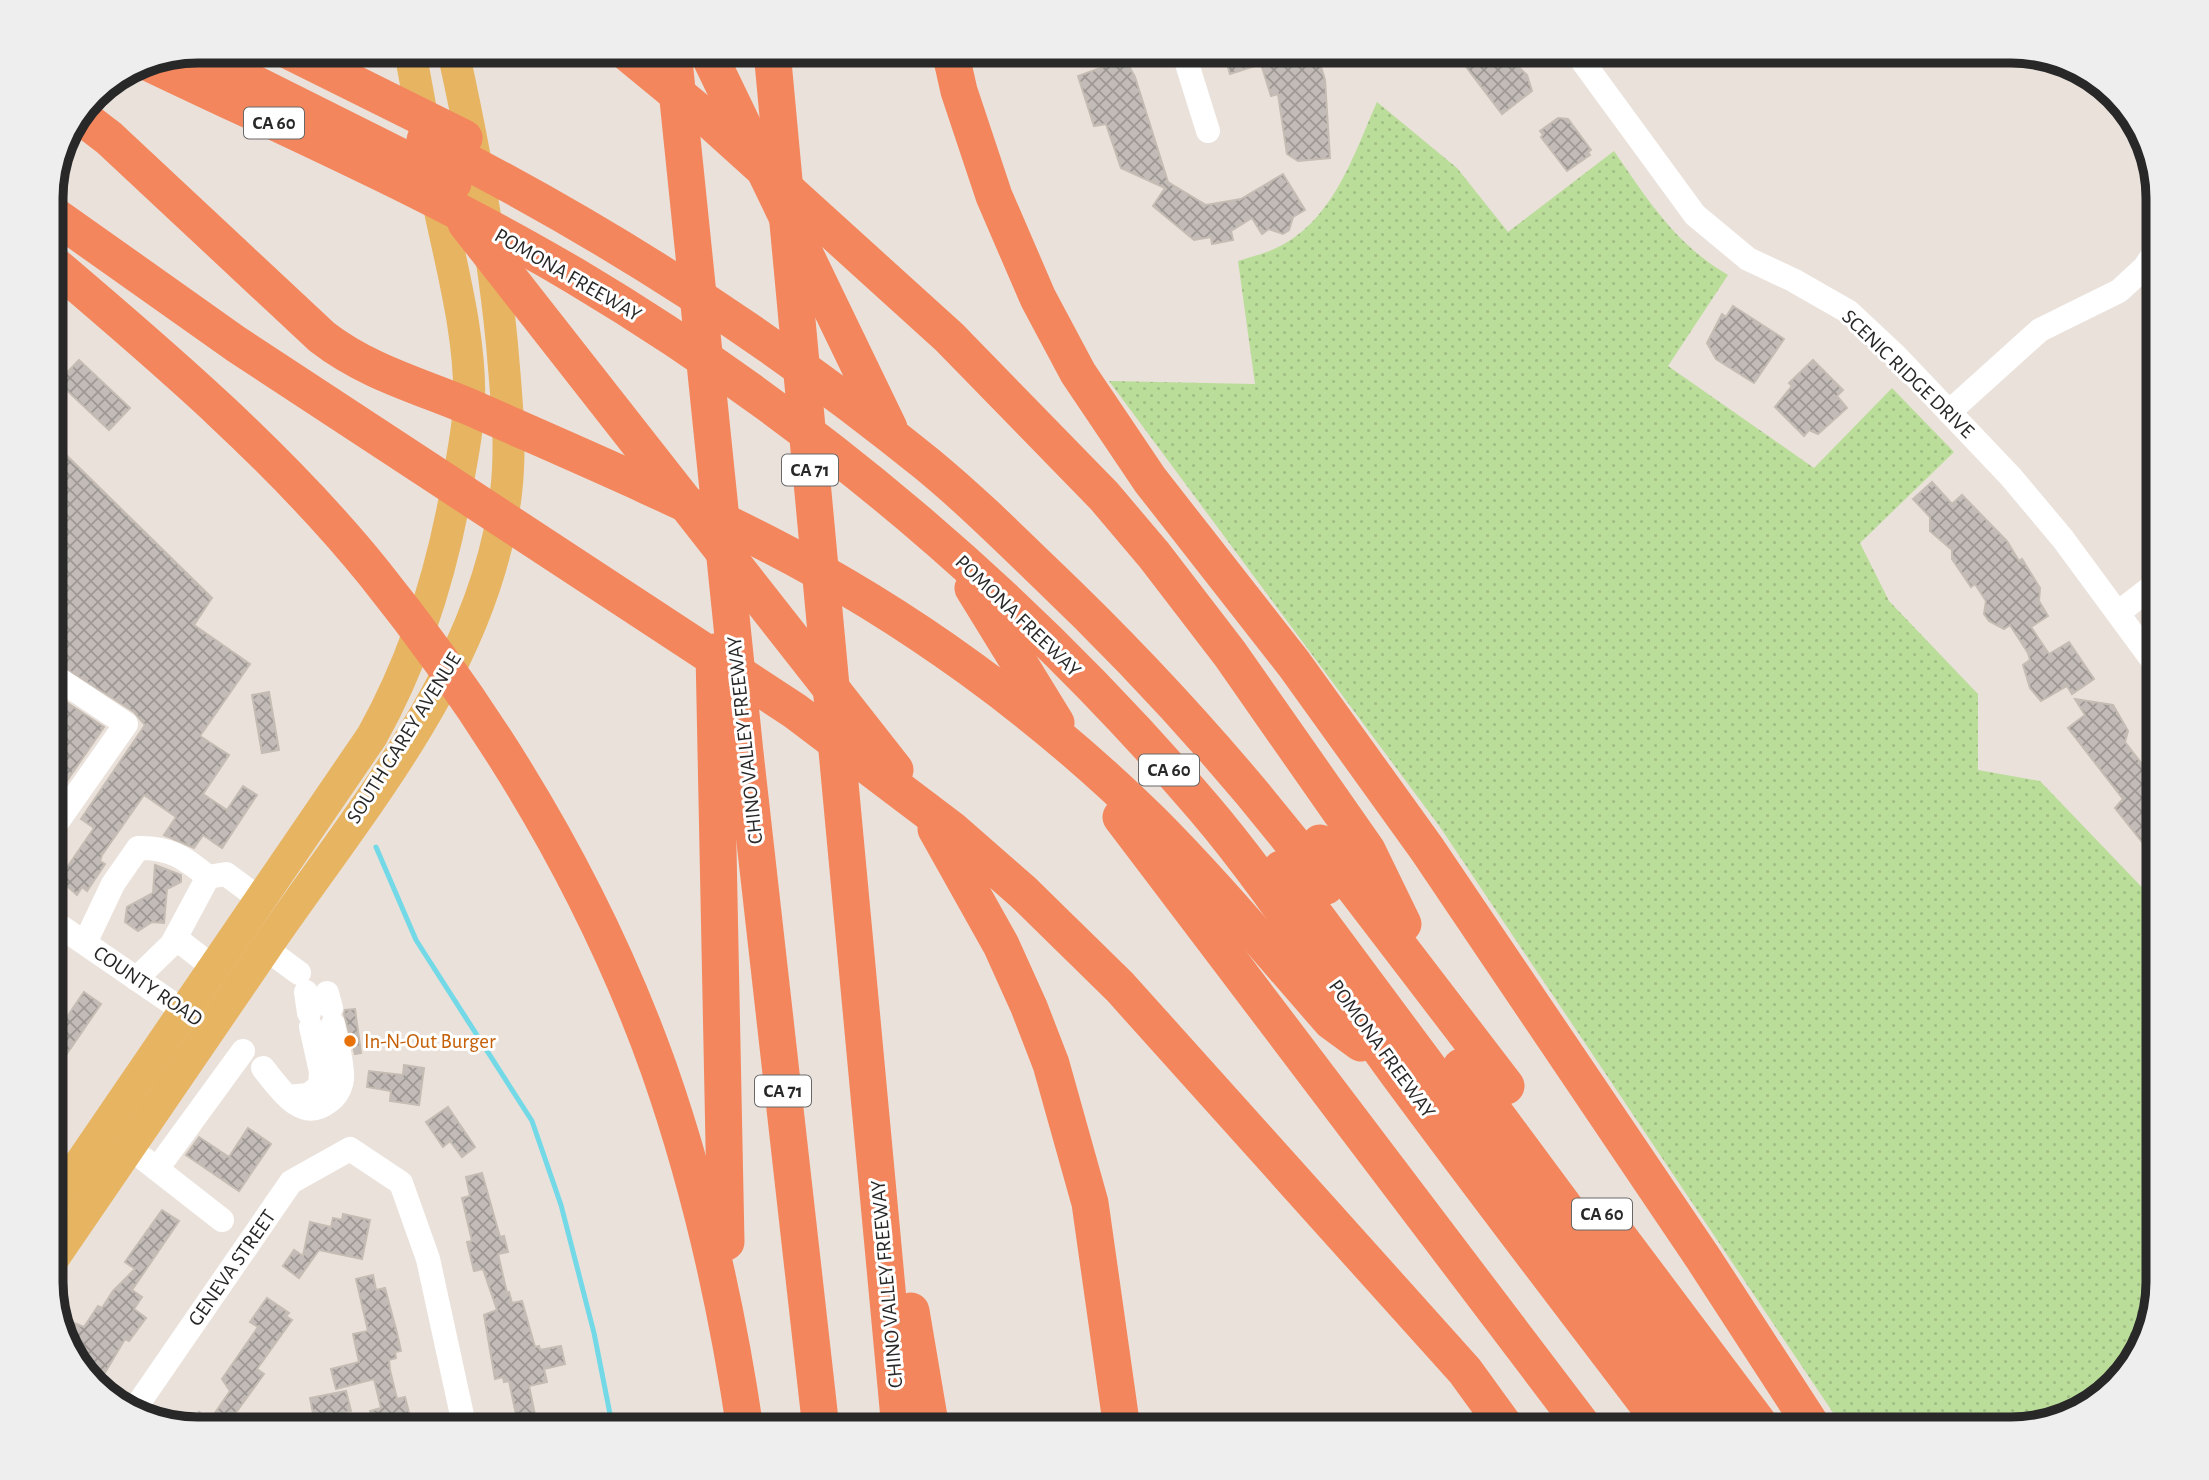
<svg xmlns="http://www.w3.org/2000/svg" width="2209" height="1480" viewBox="0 0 2209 1480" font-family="'Alegreya Sans',sans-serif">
  <defs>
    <pattern id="green-dots" width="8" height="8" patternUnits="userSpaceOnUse" patternTransform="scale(1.75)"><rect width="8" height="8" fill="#bbdd9a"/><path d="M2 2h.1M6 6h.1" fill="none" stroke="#a1be85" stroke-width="1.8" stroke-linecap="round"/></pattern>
    <pattern id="building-cross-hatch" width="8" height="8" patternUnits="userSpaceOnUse" patternTransform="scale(1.75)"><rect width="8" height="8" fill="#c2bbb7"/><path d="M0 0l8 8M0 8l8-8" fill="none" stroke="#9e9895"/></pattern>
  </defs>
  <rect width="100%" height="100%" fill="#eae1da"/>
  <path fill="url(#green-dots)" d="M1377,102L1457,168L1508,232L1614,151C1647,199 1676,245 1728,275L1668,366L1814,468L1892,388L1954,452L1860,543L1889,601L1978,694V770L2040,781L2158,904V1282L2133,1364L2084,1410L2011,1429H1844L1440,827L1109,381L1255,384L1238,261C1250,257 1263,254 1274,249C1333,223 1353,156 1377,102Z"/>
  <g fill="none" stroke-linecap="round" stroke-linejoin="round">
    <polyline stroke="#73d9e6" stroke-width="5" points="376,847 416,940 532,1121 561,1205 594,1333 613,1429"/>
  </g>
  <g fill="url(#building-cross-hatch)" stroke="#c5bcb4" stroke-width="2">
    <polygon points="1223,51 1295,51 1298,63 1318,57 1325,80 1330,158 1298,161 1287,154 1278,94 1271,96 1261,64 1230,74"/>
    <polygon points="1454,51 1502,51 1527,75 1532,91 1502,114"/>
    <polygon points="1125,59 1135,77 1168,182 1206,205 1241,199 1283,174 1305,210 1293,217 1289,230 1283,234 1269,229 1262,234 1252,218 1231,231 1233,240 1212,244 1211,237 1194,240 1153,206 1165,188 1121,168 1106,124 1094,126 1078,76"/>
    <polygon points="1558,118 1568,119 1591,150 1588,152 1590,155 1567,171 1541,137 1543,135 1540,131"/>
    <polygon points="1733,306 1784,339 1754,383 1716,359 1707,343 1722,314 1726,317"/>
    <polygon points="79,360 130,408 109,430 58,382"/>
    <polygon points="1813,360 1843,390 1837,396 1847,408 1818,434 1809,430 1804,436 1775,407 1792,386 1789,383"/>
    <polygon points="51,440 212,598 194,625 250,664 200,736 229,755 203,794 227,810 243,786 257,795 222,848 203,835 194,848 164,835 176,817 144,795 102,855 100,861 105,864 87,891 82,887 77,895 59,879 94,828 81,819 145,725 134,712 51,659"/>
    <polygon points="1932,482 1952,504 1962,495 2007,541 2019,561 2022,559 2040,588 2039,601 2048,616 2031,627 2049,654 2069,642 2094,679 2072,694 2067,686 2041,701 2030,688 2023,665 2030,660 2028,653 2010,625 2004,629 1989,621 1984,614 1986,601 1975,584 1971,587 1952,559 1952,550 1930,531 1930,517 1913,499"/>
    <polygon points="51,692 104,727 51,804"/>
    <polygon points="269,692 279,750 262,753 252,695"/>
    <polygon points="2075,699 2113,705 2128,731 2125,742 2158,785 2158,862 2115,808 2123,799 2068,728 2085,715"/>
    <polygon points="155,865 181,875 181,882 167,889 164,923 152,922 138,931 125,922 127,907 153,893"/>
    <polygon points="84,992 101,1004 51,1077 51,1026 58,1030"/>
    <polygon points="355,1009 361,1053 355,1054 344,1014 345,1010"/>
    <polygon points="404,1065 424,1068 419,1105 390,1101 391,1091 367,1087 369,1071 403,1075"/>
    <polygon points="448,1107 475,1147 462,1157 450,1141 443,1147 426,1122"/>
    <polygon points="248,1128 271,1144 239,1191 186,1155 199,1137 229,1157"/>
    <polygon points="482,1173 500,1237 504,1236 508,1252 498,1254 507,1293 509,1292 512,1303 522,1301 535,1347 539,1346 540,1350 561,1346 565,1364 544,1369 547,1382 529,1386 538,1429 519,1429 509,1381 504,1382 503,1377 495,1379 484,1315 497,1310 483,1269 474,1271 467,1242 472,1241 462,1198 470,1196 466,1177"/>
    <polygon points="162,1210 179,1221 132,1290 142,1297 134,1309 146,1318 129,1341 125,1339 100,1381 70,1355 63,1330 69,1321 84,1327 98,1306 102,1308 113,1291 135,1269 125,1262"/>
    <polygon points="343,1214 370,1220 362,1259 319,1250 299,1278 283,1266 294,1250 303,1256 310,1222 331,1227 333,1218 342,1220"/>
    <polygon points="373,1275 376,1290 385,1288 397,1333 401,1351 395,1352 396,1358 389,1360 390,1370 397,1399 405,1397 412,1424 392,1429 374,1429 370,1411 381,1408 374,1379 336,1389 331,1369 359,1362 353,1334 368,1331 356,1279"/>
    <polygon points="267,1298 289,1313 286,1316 292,1320 257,1369 264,1374 224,1429 189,1426 199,1412 210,1420 230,1391 222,1379 258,1327 250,1322"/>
    <polygon points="346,1391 351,1411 314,1418 310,1398"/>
  </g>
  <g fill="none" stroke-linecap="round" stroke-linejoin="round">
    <g stroke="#fff" stroke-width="24">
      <polyline points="1183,51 1208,131"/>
      <polyline points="1575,51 1695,215 1748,259 1793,280 1849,312 1896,356 2011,477 2063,539 2158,668"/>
      <polyline points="1949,412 2040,330 2119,291 2145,267 2158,247"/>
      <polyline points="2118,613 2158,582"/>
      <polyline points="51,674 126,724 51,831"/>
      <polyline points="51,920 198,1021"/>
      <path d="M85,943L113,884L138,848C169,847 184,857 208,877"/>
      <polyline points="172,944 208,877 226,874 261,900"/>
      <polyline points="265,948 299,973"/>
      <polyline points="136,979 172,944 182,943 214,968"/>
      <polyline points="306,992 309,1013"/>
      <polyline points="327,993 331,1008"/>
      <path d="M263,1068C278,1086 301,1124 328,1102C336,1097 341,1088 342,1079C343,1061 336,1041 333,1024"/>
      <polyline points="288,1097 308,1095 320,1086 321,1072 311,1027"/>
      <polyline points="144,1159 222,1220"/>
      <polyline points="157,1169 243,1051"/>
      <polyline points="134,1410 291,1182 350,1149 401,1183 428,1259 465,1429"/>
    </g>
    <g stroke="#e7b462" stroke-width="32">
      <polyline points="410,51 426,138"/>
      <path d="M51,1206L372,736C415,659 440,579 456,492C461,464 467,436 469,407C472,333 448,255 434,182"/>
      <path d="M51,1262C123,1158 193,1053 265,949C361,809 485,667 506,493C512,443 506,394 502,344C492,243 475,150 453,51"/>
    </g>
    <g stroke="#f3865c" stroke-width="37">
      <polyline points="289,51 464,138"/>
      <polyline points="625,51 715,125 949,337 1104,496 1154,555 1230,654 1367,850 1403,924"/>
      <polyline points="673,51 745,753 821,1429"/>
      <polyline points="707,51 889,428"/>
      <polyline points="772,51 900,1429"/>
      <polyline points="950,51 959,91 994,196 1038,298 1078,373 1150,480 1294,664 1427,849 1703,1258 1814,1429"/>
      <polyline points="191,52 453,183"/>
      <path d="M145,61C289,130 437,194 575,276C812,417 1025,599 1204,808C1274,890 1331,983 1395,1070C1484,1191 1575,1309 1666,1429"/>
      <path d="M79,115L109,138L322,337C367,372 420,386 472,408C571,452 670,494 766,543C907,615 1039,711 1152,822C1215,885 1272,954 1331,1021L1361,1043"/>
      <path d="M425,140C603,230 772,338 927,464C967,497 1004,533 1041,569C1145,668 1240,772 1326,886"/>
      <polyline points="51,213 236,344 795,711 951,829 1023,892 1120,987 1465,1371 1507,1429"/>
      <polyline points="466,223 895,770"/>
      <path d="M51,262C163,357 282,459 374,573C493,721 595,889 659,1069C700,1186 727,1307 745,1429"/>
      <polyline points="973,588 1056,723"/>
      <polyline points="714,652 726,1242"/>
      <polyline points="1121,817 1585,1429"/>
      <polyline points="936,829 1001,945 1029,1007 1051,1064 1090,1203 1122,1429"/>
      <polyline points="1320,843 1506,1086"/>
      <polyline points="1281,869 1697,1429"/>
      <polyline points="1461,1067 1729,1429"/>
      <polyline points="1610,1225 1763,1429"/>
      <polyline points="911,1311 931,1429"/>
    </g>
  </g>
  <circle fill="#e8710a" stroke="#fff" stroke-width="2.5" cx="350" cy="1041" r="7"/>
  <g text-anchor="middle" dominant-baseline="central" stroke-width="6" stroke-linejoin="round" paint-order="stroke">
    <g fill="#fff" stroke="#686868" stroke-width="2">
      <rect x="244" y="107.5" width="60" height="31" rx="5"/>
      <rect x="782" y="454.5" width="56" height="31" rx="5"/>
      <rect x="1139" y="754.5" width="60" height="31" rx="5"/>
      <rect x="755" y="1075.5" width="56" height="31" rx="5"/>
      <rect x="1572" y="1198.5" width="60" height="31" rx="5"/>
    </g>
    <g font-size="19" font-weight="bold" fill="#282828">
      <text x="274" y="123">CA 60</text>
      <text x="810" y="470">CA 71</text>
      <text x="1169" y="770">CA 60</text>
      <text x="783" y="1091">CA 71</text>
      <text x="1602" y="1214">CA 60</text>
    </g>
    <g font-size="21" fill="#282828" stroke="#fff">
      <text transform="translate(568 275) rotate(30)">POMONA FREEWAY</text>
      <text transform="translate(1908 374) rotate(44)">SCENIC RIDGE DRIVE</text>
      <text transform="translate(1018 616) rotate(44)">POMONA FREEWAY</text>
      <text transform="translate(404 738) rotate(-58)">SOUTH GAREY AVENUE</text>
      <text transform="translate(745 740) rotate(-96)">CHINO VALLEY FREEWAY</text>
      <text transform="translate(148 986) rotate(34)">COUNTY ROAD</text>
      <text transform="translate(1382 1049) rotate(54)">POMONA FREEWAY</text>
      <text transform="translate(232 1268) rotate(-55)">GENEVA STREET</text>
      <text transform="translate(887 1284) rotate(-95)">CHINO VALLEY FREEWAY</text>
    </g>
    <g font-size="21" fill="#c56008" stroke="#fff" text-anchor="start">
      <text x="364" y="1041">In-N-Out Burger</text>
    </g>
  </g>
  <path d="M0 0H2209V1480H0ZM198 63H2011A135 135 0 0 1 2146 198V1282A135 135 0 0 1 2011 1417H198A135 135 0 0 1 63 1282V198A135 135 0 0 1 198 63Z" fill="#eee" fill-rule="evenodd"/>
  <path fill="none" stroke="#282828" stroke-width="9" d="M198 63H2011A135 135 0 0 1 2146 198V1282A135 135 0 0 1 2011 1417H198A135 135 0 0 1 63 1282V198A135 135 0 0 1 198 63Z"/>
</svg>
